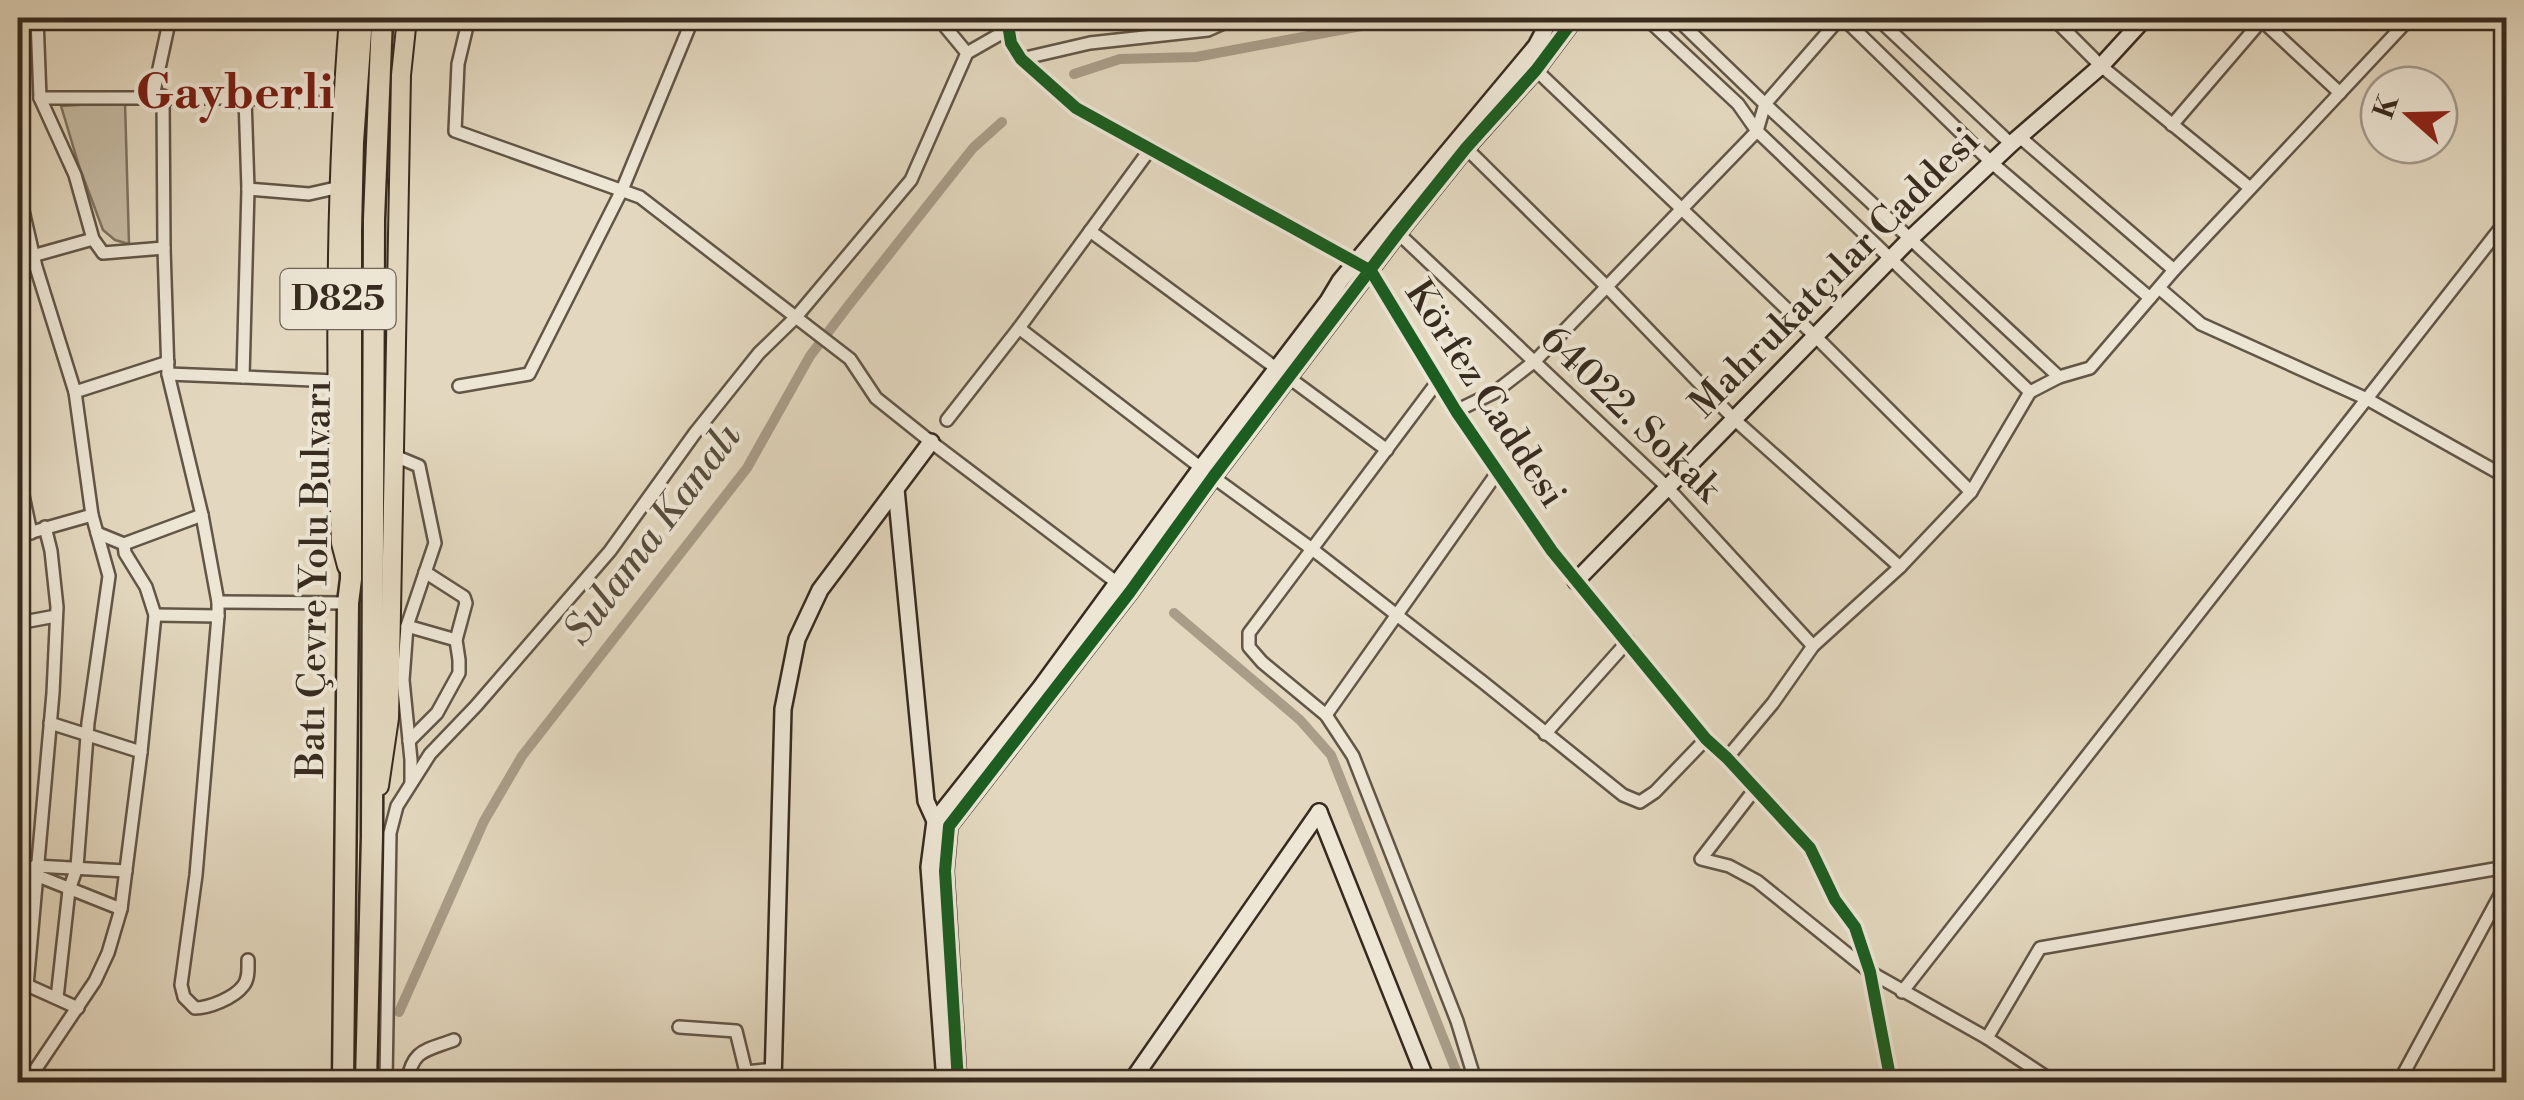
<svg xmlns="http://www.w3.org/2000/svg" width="2524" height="1100" viewBox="0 0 2524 1100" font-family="'Libre Bodoni',serif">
  <rect width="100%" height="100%" fill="#e3d8bf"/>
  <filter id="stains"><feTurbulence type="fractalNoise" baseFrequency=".002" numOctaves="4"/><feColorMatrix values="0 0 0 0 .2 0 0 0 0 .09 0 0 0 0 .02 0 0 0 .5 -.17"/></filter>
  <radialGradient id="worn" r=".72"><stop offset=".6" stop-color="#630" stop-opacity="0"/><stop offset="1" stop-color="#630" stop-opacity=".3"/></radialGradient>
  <polygon fill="#c6bba4" stroke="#7e7362" stroke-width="2.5" points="125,102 129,244 115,240 103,230 79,166 61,106"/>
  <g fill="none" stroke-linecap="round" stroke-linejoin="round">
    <g stroke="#a99d89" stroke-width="10">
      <polyline points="1074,74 1120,59 1196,57 1404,18"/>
      <polyline points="1174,613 1300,720 1331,755 1457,1073"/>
      <polyline points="399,1012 484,821 522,756 747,468 810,356 848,306 973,148 1002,122"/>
    </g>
    <g stroke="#625647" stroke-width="16">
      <g id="street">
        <polyline points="37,18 40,98 75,175 93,239 103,253 164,248"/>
        <polyline points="469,18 458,64 455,131 640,197 850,359 876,398 931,442 1120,585"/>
        <polyline points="938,18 967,53"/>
        <polyline points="1007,18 1011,43 1021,59 1076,108 1371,271 1456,411 1552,551 1706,739 1727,758 1810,848 1835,900 1855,927 1870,972 1891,1082"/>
        <polyline points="1646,18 1738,104 1757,131 2030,392"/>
        <polyline points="1676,18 1765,104 2059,377"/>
        <polyline points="1843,18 1992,163 2150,298"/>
        <polyline points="1877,18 2011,144"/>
        <polyline points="2053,18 2101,66 2250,188"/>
        <polyline points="2259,18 2340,93"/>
        <polyline points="1021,59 1090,43 1208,30 1235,18"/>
        <polyline points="1536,70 1815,336 1971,492"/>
        <polyline points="153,96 170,18"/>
        <path d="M163,96L164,248L168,374L202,515L218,602V616L196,875L181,985L184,997L195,1008C209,1008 234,998 243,986C249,979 248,969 248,960"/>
        <polyline points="40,98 245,98 342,104"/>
        <polyline points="245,98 248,189 243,377 336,381"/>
        <polyline points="2172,125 2262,20"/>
        <polyline points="2021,138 2174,270"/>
        <polyline points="1466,148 1607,287 1735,420 1900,567"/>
        <polyline points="18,189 36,267 75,392 92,515 109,576 88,723 77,867 69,890 57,998"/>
        <polyline points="248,189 309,194 340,187"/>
        <polyline points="1090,231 1387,450"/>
        <polyline points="1398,233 1666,486 1813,646"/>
        <polyline points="18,260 93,239"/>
        <polyline points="2159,288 2201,324 2367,399 2506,477"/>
        <polyline points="1019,328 1213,477 1312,549 1484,683 1623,795 1640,802 1655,792 1706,739"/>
        <polyline points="168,374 243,377"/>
        <polyline points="1438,381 1249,633 1249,647 1262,662 1326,715 1353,756 1457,1021 1475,1080 1473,1082"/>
        <polyline points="459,386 529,374 622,190 693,18"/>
        <polyline points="75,392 168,362"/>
        <polyline points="1456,411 1495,392 1535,361 1757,131 1765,104 1840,18"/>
        <polyline points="947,420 1019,328 1151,148"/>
        <polyline points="395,456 419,466 435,543 407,626 403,680 411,760 411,782"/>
        <polyline points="18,472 31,533"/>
        <polyline points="97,533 124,544 202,515"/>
        <polyline points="18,536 92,515"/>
        <polyline points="218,602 348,603"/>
        <polyline points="155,615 218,616"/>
        <polyline points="18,623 56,616"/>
        <polyline points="407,626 456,640"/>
        <polyline points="1326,715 1497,473"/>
        <polyline points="50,723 141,752"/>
        <polyline points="1545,734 1628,641"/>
        <polyline points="409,741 437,713 459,673 459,660 456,640 466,603 464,597 425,572"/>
        <polyline points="1727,758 1773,703 1813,646 1900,567 1971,492 2030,392 2059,377 2090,368 2174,270 2410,18"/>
        <polyline points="1755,789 1701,859 1729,866 1757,881 1870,972 1987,1038 2054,1082"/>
        <polyline points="35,866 126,871"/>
        <polyline points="18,868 121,909"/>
        <polyline points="18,981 78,1008"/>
        <polyline points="27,986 53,693 57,607 51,551 45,527"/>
        <polyline points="1902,992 2506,221"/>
        <polyline points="679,1027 736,1031 746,1072 773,1069"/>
        <polyline points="1987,1038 2040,948 2506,867"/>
        <polyline points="27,1082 95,981 108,953 121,909 141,752 155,615 146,587 125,553 124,544"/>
        <polyline points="386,1082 390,833 397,806 430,754 476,706 610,551 695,433 759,353 796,317 911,180 967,53 1009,29"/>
        <path d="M407,1082C413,1049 425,1051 454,1040"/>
        <polyline points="2399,1082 2506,884"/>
      </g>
    </g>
    <g stroke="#372b1f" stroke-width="20">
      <g id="secondary">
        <polyline points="896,489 926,801 935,821"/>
        <polyline points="1576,581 1910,239 2011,144 2101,66 2145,18"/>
        <polyline points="1319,812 1427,1082"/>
        <polyline points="773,1082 783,709 797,639 820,590 931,442"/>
        <polyline points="945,1082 929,867 935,821 1041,687 1201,468 1328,301 1340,281 1536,46 1551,18"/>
        <polyline points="958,1082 945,871 949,826 1130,592 1213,477 1398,233 1466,148 1536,70 1575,18"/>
        <polyline points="1131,1082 1319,812"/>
      </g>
    </g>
    <g stroke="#372b1f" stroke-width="22">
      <g id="primary">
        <path d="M347,566L341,543C335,368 335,192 349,18"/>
        <polyline points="379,786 389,718 401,75 407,18"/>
      </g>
    </g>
    <g stroke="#372b1f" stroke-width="25">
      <g id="highway">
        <polyline points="343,1082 348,603 351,579 351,230 353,142 362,18"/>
        <polyline points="366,1082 372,836 374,219 382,18"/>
      </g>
    </g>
    <use href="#street" stroke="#ede6d5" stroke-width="11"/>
    <use href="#secondary" stroke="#ede6d5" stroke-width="15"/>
    <use href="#primary" stroke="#e3d8bf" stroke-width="18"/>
    <use href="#highway" stroke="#e3d8bf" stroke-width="20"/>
    <g stroke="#ede6d5" stroke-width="19">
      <g id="cycleway">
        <polyline points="1007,18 1011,43 1021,59 1076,108 1371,271 1456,411 1552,551 1706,739 1727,758 1810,848 1835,900 1855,927 1870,972 1891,1082"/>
        <polyline points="958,1082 945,871 949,826 1130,592 1213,477 1398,233 1466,148 1536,70 1575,18"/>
      </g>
    </g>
    <use href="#cycleway" stroke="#1b5e20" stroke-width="12"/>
  </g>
  <g text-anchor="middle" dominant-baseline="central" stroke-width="8" stroke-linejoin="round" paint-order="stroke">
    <rect fill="#ede6d5" stroke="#6e6356" stroke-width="2.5" x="280.5" y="269" width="115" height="60" rx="8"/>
    <g font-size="35" font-weight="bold" fill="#372b1f">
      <text x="338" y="299">D825</text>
    </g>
    <g font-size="38" fill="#372b1f" stroke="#ede6d5">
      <text transform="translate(1835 273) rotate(-45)">Mahrukatçılar Caddesi</text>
      <text transform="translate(1485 394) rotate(57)">Körfez Caddesi</text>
      <text transform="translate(1630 414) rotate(44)">64022. Sokak</text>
      <text transform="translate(315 579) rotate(-89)">Batı Çevre Yolu Bulvarı</text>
    </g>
    <g font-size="40" font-style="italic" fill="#594d3f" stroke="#ede6d5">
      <text transform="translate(653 534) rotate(-53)">Sulama Kanalı</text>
    </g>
    <g font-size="48" font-weight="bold" fill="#7a1f14" stroke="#ede6d5">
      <text x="235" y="94">Gayberli</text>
    </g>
  </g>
  <rect width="2524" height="1100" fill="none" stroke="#e3d8bf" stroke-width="60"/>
  <rect x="20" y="20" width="2484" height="1060" fill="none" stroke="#372b1f" stroke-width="5"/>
  <rect x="30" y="30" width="2464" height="1040" fill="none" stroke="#372b1f" stroke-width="2.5"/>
  <g transform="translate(2409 115) rotate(290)"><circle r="48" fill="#ede6d5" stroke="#a49b8c" stroke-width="2.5"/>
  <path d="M0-8L18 38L0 25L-18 38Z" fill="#8f2418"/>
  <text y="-15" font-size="28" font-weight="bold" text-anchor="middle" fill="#372b1f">K</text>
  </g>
  <rect width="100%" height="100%" filter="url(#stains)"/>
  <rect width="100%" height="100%" fill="url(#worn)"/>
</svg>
